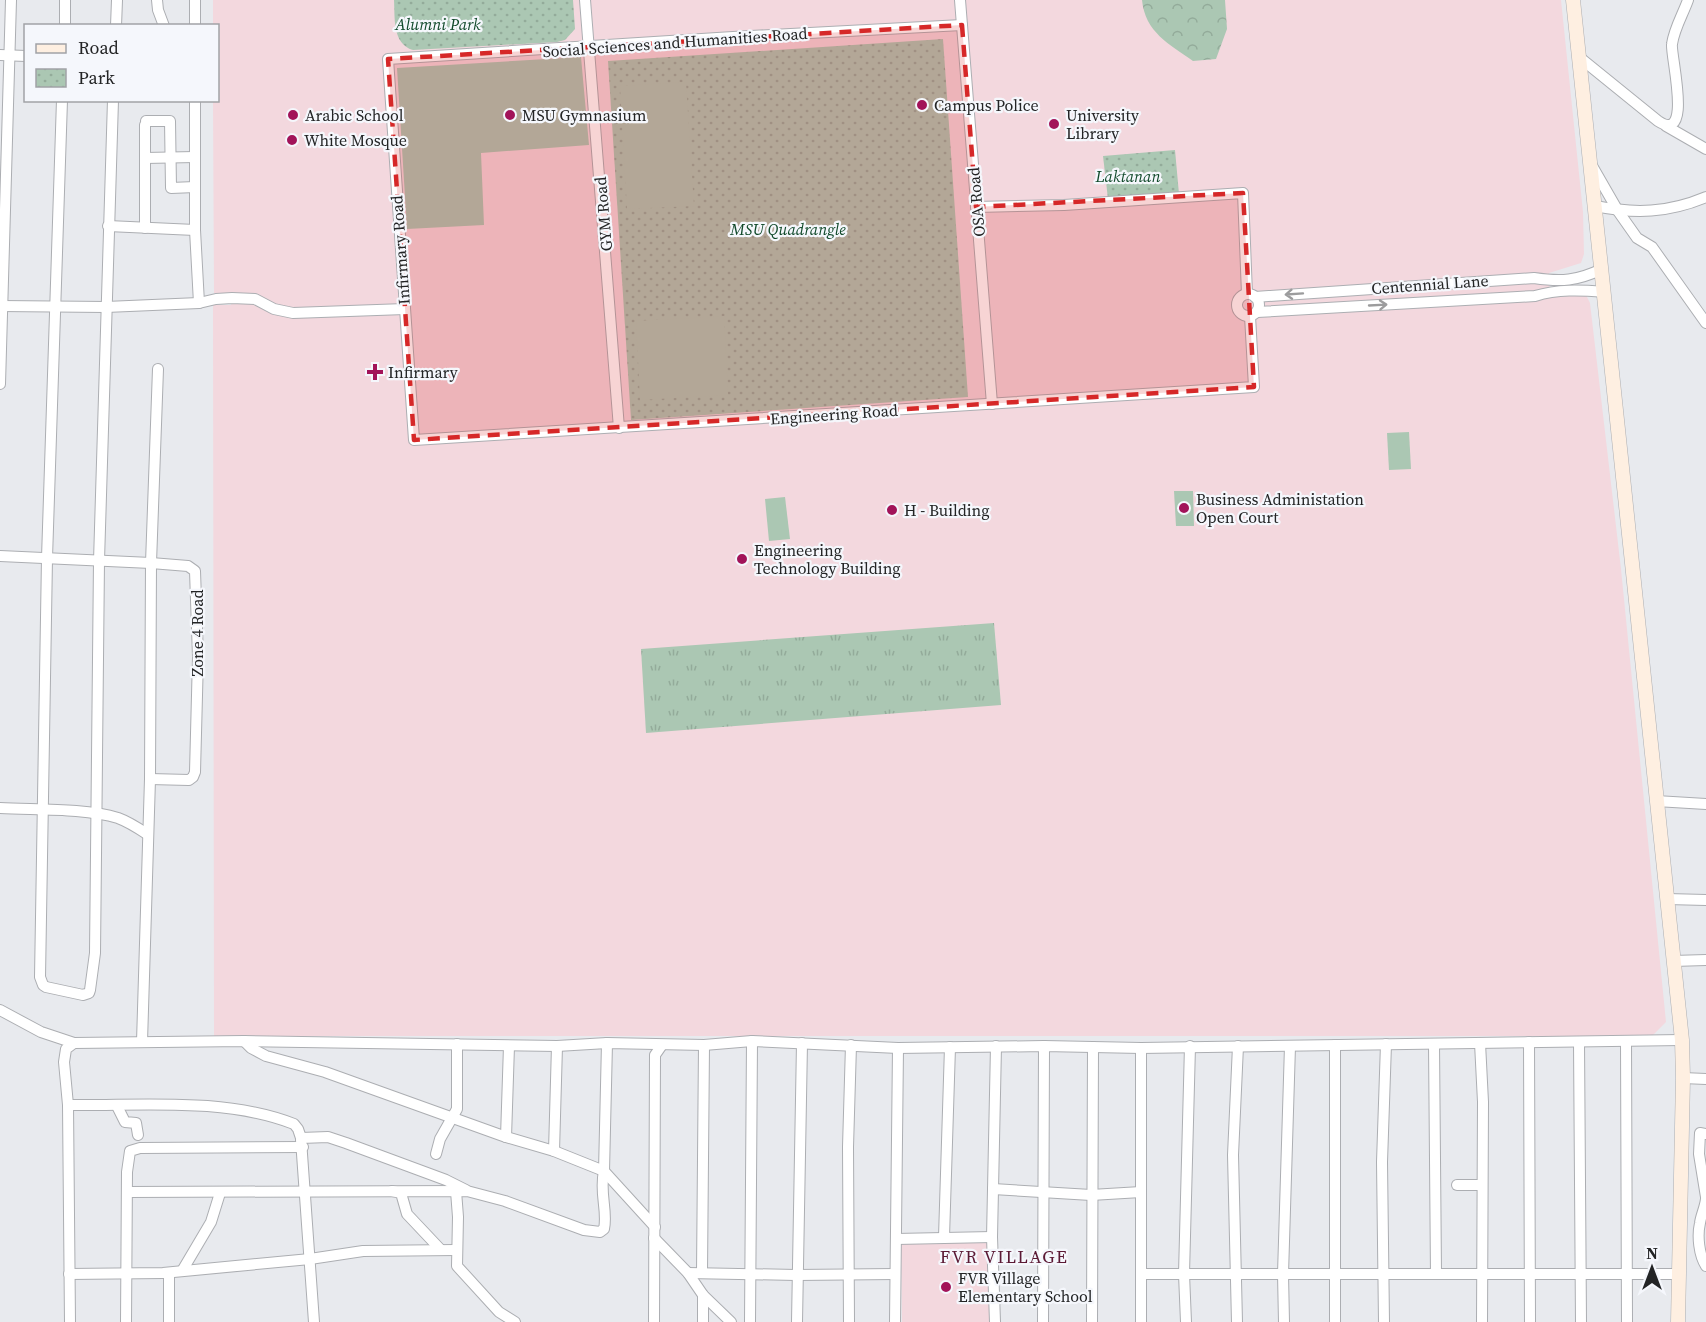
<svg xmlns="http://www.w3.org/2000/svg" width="1706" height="1322" viewBox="0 0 1706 1322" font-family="'Source Serif 4',serif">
  <defs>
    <pattern id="grass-tufts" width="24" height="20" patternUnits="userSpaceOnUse" patternTransform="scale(1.5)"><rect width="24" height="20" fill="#abc7b3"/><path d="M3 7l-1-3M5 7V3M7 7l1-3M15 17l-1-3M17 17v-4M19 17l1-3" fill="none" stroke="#93ab9a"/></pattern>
    <pattern id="forest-crowns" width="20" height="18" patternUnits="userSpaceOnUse" patternTransform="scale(1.5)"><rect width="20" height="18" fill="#abc7b3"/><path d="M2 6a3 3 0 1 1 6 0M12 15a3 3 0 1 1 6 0" fill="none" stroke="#93ab9a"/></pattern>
    <pattern id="park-dots" width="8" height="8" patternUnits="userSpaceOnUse" patternTransform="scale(1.5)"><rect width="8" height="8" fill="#abc7b3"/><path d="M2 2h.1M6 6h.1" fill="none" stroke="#93ab9a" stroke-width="1.8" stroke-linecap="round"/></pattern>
  </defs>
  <rect width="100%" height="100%" fill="#e8eaee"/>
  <g fill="#f3d8de">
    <polygon points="213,0 1561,0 1583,212 1584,254 1581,263 1549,273 1549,280 1550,291 1586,295 1590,303 1621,569 1666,1022 1652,1036 214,1036 213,305 231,305 232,298 231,294 214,293 213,101 218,100 218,26 213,25"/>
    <polygon points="990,1237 990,1322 902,1322 901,1240"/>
  </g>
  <polygon fill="url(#grass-tufts)" points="994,623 1001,705 646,733 641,649"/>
  <path fill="url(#forest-crowns)" d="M1142,0H1225L1227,29L1216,59L1193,61C1169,44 1145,32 1142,0Z"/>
  <g fill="url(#park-dots)">
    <path d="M394,0H573L575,29L565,40L557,42L413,50C392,44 395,17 394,0Z"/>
    <polygon points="943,39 968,397 631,420 608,61"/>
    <polygon points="1175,150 1179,194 1108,199 1103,156"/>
  </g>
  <g fill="#abc7b3">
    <polygon points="581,57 589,145 481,153 484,225 407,229 397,68"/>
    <polygon points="686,82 694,206 627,209 620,86"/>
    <polygon points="724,316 728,395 640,400 636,321"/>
    <polygon points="1409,432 1411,469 1389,470 1387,433"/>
    <polygon points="1174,491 1193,491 1194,526 1176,526"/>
    <polygon points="785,497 790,539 769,541 765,499"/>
  </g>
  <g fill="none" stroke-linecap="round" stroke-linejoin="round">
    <g stroke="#acaeb2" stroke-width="12">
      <g id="street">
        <polyline points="157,0 158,10 164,26"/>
        <polyline points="195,0 195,26"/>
        <polyline points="585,0 619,428"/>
        <polyline points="960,0 992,404"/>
        <polyline points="962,25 733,37 388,59 414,440 1254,387 1250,316"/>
        <polyline points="65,26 65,0"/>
        <polyline points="116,26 117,0"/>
        <polyline points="0,55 26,56"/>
        <path d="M1579,57L1658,121C1694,145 1670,54 1672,44C1674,29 1683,14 1688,0"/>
        <polyline points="62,100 47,558 40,977 43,985 46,987 83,995 89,993 90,990 95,953 99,561 113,100"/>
        <polyline points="146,121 170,121 171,188 195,187"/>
        <polyline points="145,125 145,158 195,157"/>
        <polyline points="1666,126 1706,149"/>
        <polyline points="145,158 145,228"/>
        <polyline points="1591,164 1618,211 1637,238 1652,247 1706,323"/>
        <path d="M1595,206C1635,214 1668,213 1706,197"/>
        <polyline points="976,207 1064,205 1243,193 1247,294"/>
        <polyline points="108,226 195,230 195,100"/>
        <polyline points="195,230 199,303"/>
        <circle cx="1248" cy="305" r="11"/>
        <path d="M1255,297L1534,278C1561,282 1577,281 1602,269"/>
        <polyline points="0,306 106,307 199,303 216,299 232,298 255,299 274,309 293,313 405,309"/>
        <path d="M1257,312L1535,296C1558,289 1580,290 1604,292"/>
        <polyline points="0,384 11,0"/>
        <polyline points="0,556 151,563 188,566 195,571 198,657 195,772 193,777 189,780 150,779"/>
        <polyline points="1656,801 1706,804"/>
        <path d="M0,808C36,810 85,808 118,818C129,822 138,828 147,834"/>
        <polyline points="1667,899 1706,900"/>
        <polyline points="1673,961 1706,960"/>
        <polyline points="0,1010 41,1032 74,1043 244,1041 557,1046 607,1043 704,1045 752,1041 898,1048 1044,1046 1141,1048 1682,1040"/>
        <polyline points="244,1041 251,1048 266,1056 325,1072 506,1137 554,1151 604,1171 655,1227"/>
        <polyline points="1626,1041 1627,1322"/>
        <polyline points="142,1042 150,779 151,563 158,369"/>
        <polyline points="1529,1042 1530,1322"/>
        <polyline points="1579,1042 1581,1322"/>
        <polyline points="1480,1043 1483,1102 1482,1322"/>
        <polyline points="1434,1044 1436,1274"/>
        <polyline points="1335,1045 1335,1322"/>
        <polyline points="1141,1048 1141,1322"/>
        <polyline points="1683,1078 1706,1079"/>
        <path d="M68,1105C141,1106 225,1097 294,1124L298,1129L301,1138L328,1137L346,1143L446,1180L466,1190"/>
        <polyline points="117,1106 125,1122 136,1123 138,1135"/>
        <polyline points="1706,1134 1700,1133 1699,1154 1706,1197"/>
        <polyline points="506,1137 509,1046"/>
        <polyline points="301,1140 314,1322"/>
        <polyline points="554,1151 557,1046"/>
        <polyline points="436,1154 440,1139 457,1109 457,1044"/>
        <polyline points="1457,1185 1482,1185"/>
        <polyline points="993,1189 1091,1195 1141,1192"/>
        <polyline points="392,1191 401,1193 407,1214 441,1250"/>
        <polyline points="456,1191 458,1217 457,1266 499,1312 515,1322"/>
        <path d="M127,1192L467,1191L505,1201L584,1230L600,1232L604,1229C608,1211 599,1193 604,1171L607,1043"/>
        <path d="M1706,1199C1705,1208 1701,1215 1700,1223C1697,1236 1699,1255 1706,1266"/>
        <polyline points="944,1237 950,1047"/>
        <polyline points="654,1238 688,1273 703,1295 731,1322"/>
        <polyline points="896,1239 992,1237"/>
        <polyline points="182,1271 211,1222 220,1193"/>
        <polyline points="169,1273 169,1322"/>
        <polyline points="688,1273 796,1275 895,1274"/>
        <polyline points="702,1273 704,1045"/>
        <polyline points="69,1274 163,1273 310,1259 363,1251 456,1250"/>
        <polyline points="1142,1274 1678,1274"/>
        <polyline points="70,1322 68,1105 64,1062 66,1049 74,1043"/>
        <polyline points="126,1322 127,1172 130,1151 140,1148 303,1147"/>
        <polyline points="654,1322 655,1055 662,1045"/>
        <polyline points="703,1322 703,1295"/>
        <polyline points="750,1322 752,1041"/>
        <polyline points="797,1322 802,1043"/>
        <polyline points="849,1322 848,1147 851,1045"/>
        <polyline points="895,1322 898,1048"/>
        <polyline points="995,1322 992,1237 996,1046"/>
        <polyline points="1043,1322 1044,1046"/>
        <polyline points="1092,1322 1093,1047"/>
        <polyline points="1186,1322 1184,1274 1190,1046"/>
        <polyline points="1237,1322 1233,1155 1238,1046"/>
        <polyline points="1284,1322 1283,1274 1290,1046"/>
        <polyline points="1384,1322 1382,1162 1386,1044"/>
      </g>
    </g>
    <g stroke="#acaeb2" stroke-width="15">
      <polyline id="secondary" points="1573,0 1682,1040 1683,1078 1678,1322"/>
    </g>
    <use href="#street" stroke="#fff" stroke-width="10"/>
    <use href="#secondary" stroke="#feefe1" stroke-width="14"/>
  </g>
  <defs><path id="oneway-shaft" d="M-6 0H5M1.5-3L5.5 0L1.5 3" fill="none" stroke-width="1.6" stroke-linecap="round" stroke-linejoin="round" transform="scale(1.5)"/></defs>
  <g stroke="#9c9c9d">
    <use href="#oneway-shaft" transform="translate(1294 294) rotate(176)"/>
    <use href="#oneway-shaft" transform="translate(1378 305) rotate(-3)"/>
  </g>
  <path fill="#d62828" fill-opacity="0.2" stroke="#d62828" stroke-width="4.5" stroke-dasharray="12 8" stroke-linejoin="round" d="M962,25L976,207L1243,193L1254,387L414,440L388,59Z"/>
  <g fill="#a21359" stroke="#f5f7fc" stroke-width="2">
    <circle cx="922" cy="105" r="6"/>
    <circle cx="293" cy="115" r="6"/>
    <circle cx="510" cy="115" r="6"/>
    <circle cx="1054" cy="124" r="6"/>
    <circle cx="292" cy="140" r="6"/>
    <path d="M372 363h6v6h6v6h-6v6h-6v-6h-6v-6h6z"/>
    <circle cx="1184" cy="508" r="6"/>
    <circle cx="892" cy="510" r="6"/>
    <circle cx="742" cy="559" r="6"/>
    <circle cx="946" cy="1287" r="6"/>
  </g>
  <g text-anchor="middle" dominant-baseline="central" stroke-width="4.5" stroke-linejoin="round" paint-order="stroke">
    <g font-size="16" font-style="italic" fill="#10492a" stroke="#f5f7fc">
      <text x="438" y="24">Alumni Park</text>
      <text x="1128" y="176">Laktanan</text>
      <text x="788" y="229">MSU Quadrangle</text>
    </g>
    <g font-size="16" fill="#232425" stroke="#f5f7fc">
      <text transform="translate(675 42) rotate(-4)">Social Sciences and Humanities Road</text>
      <text transform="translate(976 202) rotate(-95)">OSA Road</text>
      <text transform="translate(603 214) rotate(-95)">GYM Road</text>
      <text transform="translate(400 250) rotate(-94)">Infirmary Road</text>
      <text transform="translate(1430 284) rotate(-4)">Centennial Lane</text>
      <text transform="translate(834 414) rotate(-4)">Engineering Road</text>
      <text transform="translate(197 633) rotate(-90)">Zone 4 Road</text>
    </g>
    <g font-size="16" fill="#232425" stroke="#f5f7fc" text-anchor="start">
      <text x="934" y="105">Campus Police</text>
      <text x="305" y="115">Arabic School</text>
      <text x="522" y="115">MSU Gymnasium</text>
      <text x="1066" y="115">University<tspan x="1066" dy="18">Library</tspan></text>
      <text x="304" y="140">White Mosque</text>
      <text x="388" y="372">Infirmary</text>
      <text x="1196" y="499">Business Administation<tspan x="1196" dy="18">Open Court</tspan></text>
      <text x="904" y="510">H - Building</text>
      <text x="754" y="550">Engineering<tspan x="754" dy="18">Technology Building</tspan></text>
      <text x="958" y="1278">FVR Village<tspan x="958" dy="18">Elementary School</tspan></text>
    </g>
    <g font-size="18" letter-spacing="1.5" fill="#5b1934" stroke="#f5f7fc">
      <text x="1004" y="1256">FVR VILLAGE</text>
    </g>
  </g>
  <rect x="24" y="24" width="195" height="78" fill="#f5f7fc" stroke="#a1a3a6" stroke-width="1.5"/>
  <rect x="36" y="44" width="30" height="9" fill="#feefe1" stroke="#a1a3a6" stroke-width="1.5"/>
  <text x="78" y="54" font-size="18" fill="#232425">Road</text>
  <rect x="36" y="69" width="30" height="18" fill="url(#park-dots)" stroke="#a1a3a6" stroke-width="1.5"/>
  <text x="78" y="84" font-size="18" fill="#232425">Park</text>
  <g transform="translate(1652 1268)" stroke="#f5f7fc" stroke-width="4.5" paint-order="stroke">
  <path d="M0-4.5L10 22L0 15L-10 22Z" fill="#232425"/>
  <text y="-9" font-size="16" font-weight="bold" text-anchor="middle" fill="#232425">N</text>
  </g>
</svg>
